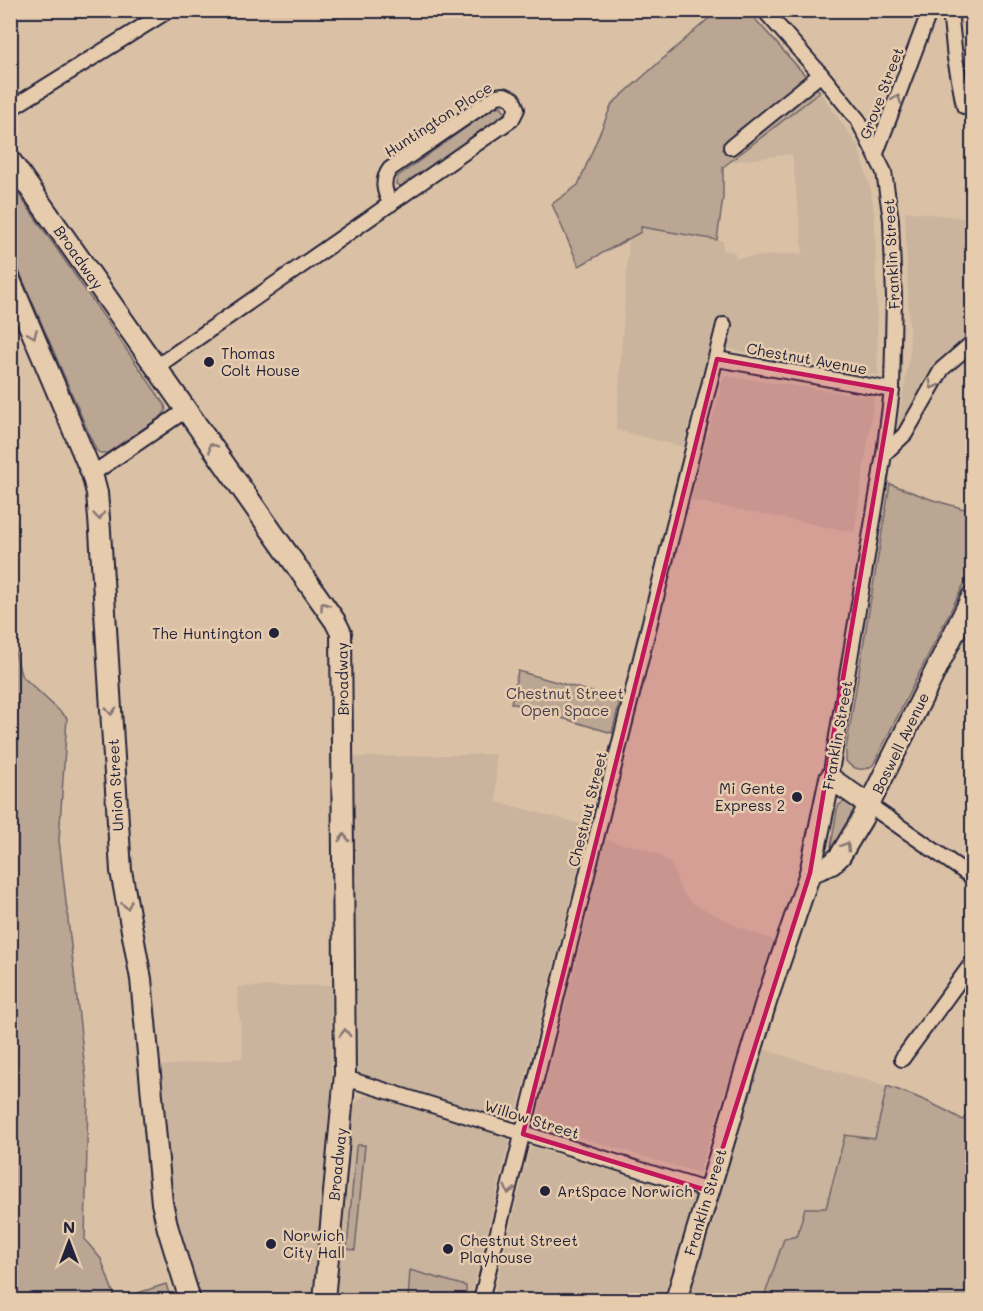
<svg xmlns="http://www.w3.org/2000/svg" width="983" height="1311" viewBox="0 0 983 1311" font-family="Mali,sans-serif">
  <rect width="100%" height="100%" fill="#dac1a6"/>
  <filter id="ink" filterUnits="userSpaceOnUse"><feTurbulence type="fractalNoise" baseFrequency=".0167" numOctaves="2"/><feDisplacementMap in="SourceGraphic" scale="12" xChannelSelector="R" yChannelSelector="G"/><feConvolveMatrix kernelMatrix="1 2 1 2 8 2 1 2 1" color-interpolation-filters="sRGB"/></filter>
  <g filter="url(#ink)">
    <g fill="#cab49d">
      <polygon points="820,92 858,146 871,191 875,222 878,375 791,362 726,348 729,325 715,322 683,447 616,430 629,238 641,232 641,227 723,241 723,250 735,252 735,258 803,253 792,154 730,162"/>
      <polygon points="905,211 972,219 972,335 945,359 901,427 898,424 910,352"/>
      <polygon points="724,376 873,397 874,400 854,532 690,500"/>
      <polygon points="495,754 497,802 589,826 515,1118 512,1121 361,1076 358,1073 354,757"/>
      <polygon points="606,840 644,849 661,856 673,867 681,891 692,903 741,928 773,940 699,1173 536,1124"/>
      <polygon points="331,985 331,1097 312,1300 203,1300 183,1240 171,1184 161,1066 243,1058 237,987"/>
      <polygon points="765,1050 914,1094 938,1105 797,1236 784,1239 763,1300 687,1300 737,1131"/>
      <polygon points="364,1096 374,1096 510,1138 470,1300 336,1300 354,1107 358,1100"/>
      <polygon points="535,1146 538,1149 689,1193 697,1199 697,1213 690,1214 688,1218 662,1300 493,1300 529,1150"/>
    </g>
    <g fill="#bba694" stroke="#6e6468" stroke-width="1.5">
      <polygon points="717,11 748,11 820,92 723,167 723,198 717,240 641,227 641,232 579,266 552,204 578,185 612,104"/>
      <polygon points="501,106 504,110 504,117 405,185 401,186 396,184 397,177 493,108"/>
      <polygon points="11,183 165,405 166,410 162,416 107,453 100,453 96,450 11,252"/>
      <path d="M890,484L933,500L972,511V568L873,765C864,772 853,770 846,761V749Z"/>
      <polygon points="11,616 11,636 21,675 67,718 59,840 88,1096 85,1240 101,1259 116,1300 166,1284 171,1300 11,1300"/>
      <polygon points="518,671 620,700 612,733 511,703"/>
      <polygon points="843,802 850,803 857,808 834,848 831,846 837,810 839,805"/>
      <path d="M887,1086C914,1095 938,1105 963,1120L972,1106V1300H763L784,1239L797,1236L805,1208H826L845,1135L875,1139Z"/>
      <polygon points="358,1145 365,1145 355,1250 347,1249 356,1147"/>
      <polygon points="410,1270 466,1286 466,1300 408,1300"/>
    </g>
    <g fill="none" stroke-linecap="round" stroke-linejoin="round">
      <g stroke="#22223b" stroke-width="18">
        <g id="street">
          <polyline points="764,10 824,78 858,120 884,172 891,220 894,297 892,390 884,454 830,778"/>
          <polyline points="950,10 955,58 964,106"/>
          <polyline points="10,109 169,10"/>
          <polyline points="731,147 821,74"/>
          <polyline points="876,153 930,10"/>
          <polyline points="717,359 892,390"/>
          <path d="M156,367L512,119L517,109L513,99L504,95L497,96L390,169C381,181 384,192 391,204"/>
          <polyline points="884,454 905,434 942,369 972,343"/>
          <polyline points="92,474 186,410"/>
          <polyline points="869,805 972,877"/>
          <polyline points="902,1059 972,963"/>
          <polyline points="345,1078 709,1191"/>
          <polyline points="481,1300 724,325"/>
        </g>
      </g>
      <g stroke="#22223b" stroke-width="24">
        <g id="secondary">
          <polyline points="10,160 335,621 341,633 345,1074 324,1300"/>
          <polyline points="10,280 92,474 97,493 100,531 121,871 141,979 162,1203 168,1229 190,1300"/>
          <polyline points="810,873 832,864 840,856 862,819 972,597"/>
          <polyline points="676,1300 766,1002 810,873 830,778 869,805"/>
        </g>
      </g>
      <use href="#street" stroke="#e6cbad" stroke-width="14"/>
      <use href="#secondary" stroke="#e6cbad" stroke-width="20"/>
    </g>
    <defs><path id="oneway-chevron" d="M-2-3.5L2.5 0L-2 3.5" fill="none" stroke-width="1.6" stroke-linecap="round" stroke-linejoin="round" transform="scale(1.5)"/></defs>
    <g stroke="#847674">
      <use href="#oneway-chevron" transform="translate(897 99) rotate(-69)"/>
      <use href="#oneway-chevron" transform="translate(33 334) rotate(67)"/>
      <use href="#oneway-chevron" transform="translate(933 385) rotate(119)"/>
      <use href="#oneway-chevron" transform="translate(212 447) rotate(-125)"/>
      <use href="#oneway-chevron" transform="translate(99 516) rotate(85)"/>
      <use href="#oneway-chevron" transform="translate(324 606) rotate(-125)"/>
      <use href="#oneway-chevron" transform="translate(111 711) rotate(87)"/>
      <use href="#oneway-chevron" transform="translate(344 838) rotate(-90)"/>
      <use href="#oneway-chevron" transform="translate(846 846) rotate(-59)"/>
      <use href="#oneway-chevron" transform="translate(127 905) rotate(79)"/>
      <use href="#oneway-chevron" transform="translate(345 1033) rotate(-90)"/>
      <use href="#oneway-chevron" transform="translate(509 1190) rotate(104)"/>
    </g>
  </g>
  <path fill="#c2185b" fill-opacity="0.2" stroke="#c2185b" stroke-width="4.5" stroke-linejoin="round" d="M717,359L892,390L810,873L709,1191L523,1134Z"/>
  <g fill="#22223b" stroke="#e6cbad" stroke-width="2">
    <circle cx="209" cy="362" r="6"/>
    <circle cx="274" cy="633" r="6"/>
    <circle cx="797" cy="797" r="6"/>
    <circle cx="545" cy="1191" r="6"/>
    <circle cx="271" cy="1244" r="6"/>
    <circle cx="448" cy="1249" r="6"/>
  </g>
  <g text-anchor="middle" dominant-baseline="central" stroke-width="5" stroke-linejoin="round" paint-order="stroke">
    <g font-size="15" fill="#22223b" stroke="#e6cbad">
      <text transform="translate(881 93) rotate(-69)">Grove Street</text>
      <text transform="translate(438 119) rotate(-33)">Huntington Place</text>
      <text transform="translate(891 254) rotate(-93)">Franklin Street</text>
      <text transform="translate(79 257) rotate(55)">Broadway</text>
      <text transform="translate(807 358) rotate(10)">Chestnut Avenue</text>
      <text transform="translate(342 679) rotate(-91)">Broadway</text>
      <text transform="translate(837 735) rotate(-80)">Franklin Street</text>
      <text transform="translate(900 743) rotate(-64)">Boswell Avenue</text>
      <text transform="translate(115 785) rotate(-93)">Union Street</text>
      <text transform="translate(587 809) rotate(-76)">Chestnut Street</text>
      <text transform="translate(532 1119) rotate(17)">Willow Street</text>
      <text transform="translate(337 1164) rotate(-84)">Broadway</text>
      <text transform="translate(705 1202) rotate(-73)">Franklin Street</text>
    </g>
    <g font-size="15" fill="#22223b" stroke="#e6cbad" text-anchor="start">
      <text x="221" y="353">Thomas<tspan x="221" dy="17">Colt House</tspan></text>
      <text x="262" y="633" text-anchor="end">The Huntington</text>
      <text x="785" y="788" text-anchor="end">Mi Gente<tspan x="785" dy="17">Express 2</tspan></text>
      <text x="557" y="1191">ArtSpace Norwich</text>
      <text x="283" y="1235">Norwich<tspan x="283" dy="17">City Hall</tspan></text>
      <text x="460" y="1240">Chestnut Street<tspan x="460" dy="17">Playhouse</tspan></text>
    </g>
    <g font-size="15" fill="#413c4d" stroke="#e6cbad">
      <text x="565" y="693">Chestnut Street<tspan x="565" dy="17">Open Space</tspan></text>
    </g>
  </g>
  <rect width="983" height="1311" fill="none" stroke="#e6cbad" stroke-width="36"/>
  <rect x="18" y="18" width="947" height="1275" fill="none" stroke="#22223b" stroke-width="2" filter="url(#ink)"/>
  <g transform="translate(69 1242)" stroke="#e6cbad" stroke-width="4.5" paint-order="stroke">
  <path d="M0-4.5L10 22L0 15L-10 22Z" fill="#22223b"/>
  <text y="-9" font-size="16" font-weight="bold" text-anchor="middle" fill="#22223b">N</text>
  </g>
</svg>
